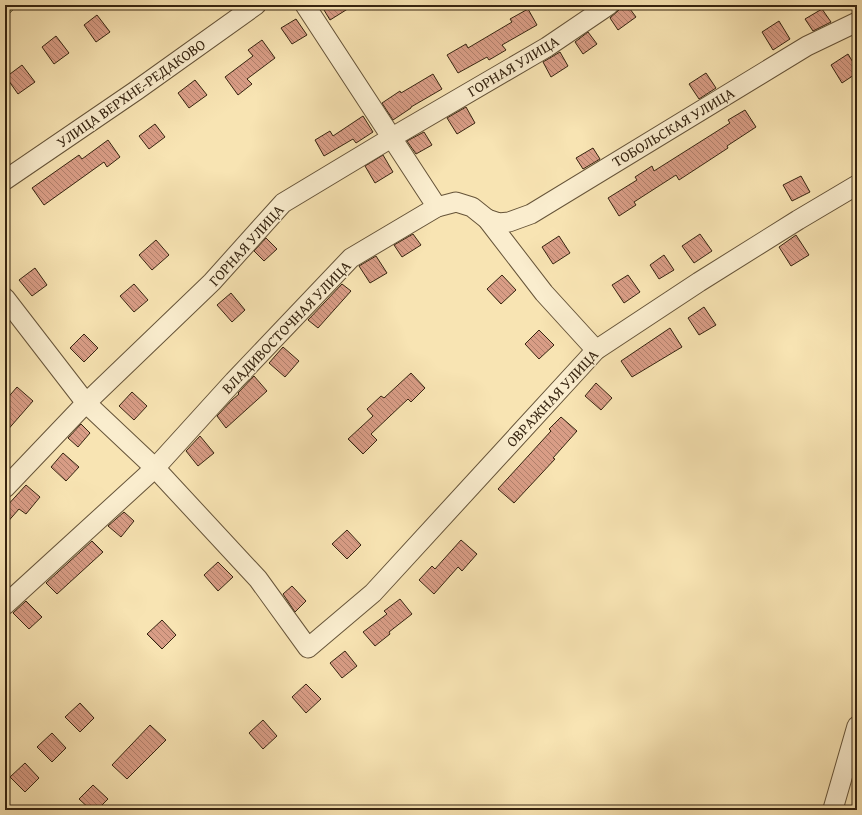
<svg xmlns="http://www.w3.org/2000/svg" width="862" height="815" viewBox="0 0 862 815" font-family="'Gentium Book Plus',serif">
  <defs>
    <pattern id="forest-crowns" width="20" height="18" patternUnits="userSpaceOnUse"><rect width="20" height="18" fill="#c4c288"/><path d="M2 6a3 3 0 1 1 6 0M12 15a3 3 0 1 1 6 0" fill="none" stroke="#a09d6e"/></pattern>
    <pattern id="building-back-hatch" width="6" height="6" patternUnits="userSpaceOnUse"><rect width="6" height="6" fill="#d99d86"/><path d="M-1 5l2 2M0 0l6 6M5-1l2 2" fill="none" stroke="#b1806c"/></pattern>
  </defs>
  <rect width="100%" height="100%" fill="#f8e4b3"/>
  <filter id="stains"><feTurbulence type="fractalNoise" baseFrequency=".005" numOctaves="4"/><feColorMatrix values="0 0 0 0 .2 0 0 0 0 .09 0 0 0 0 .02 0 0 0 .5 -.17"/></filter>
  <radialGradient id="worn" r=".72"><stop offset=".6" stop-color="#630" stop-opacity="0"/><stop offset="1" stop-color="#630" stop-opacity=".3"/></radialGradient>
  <polygon fill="url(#forest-crowns)" stroke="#7d734c" points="5,5 14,5 16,7 5,18"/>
  <g fill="url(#building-back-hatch)" stroke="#362410">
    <polygon points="321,5 354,5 330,20"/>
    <polygon points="627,5 636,17 618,30 610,18 619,10 620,6"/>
    <polygon points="528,9 537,25 502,45 506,50 489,60 487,57 458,73 447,55 466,44 468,48 512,22 510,19"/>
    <polygon points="822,9 831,22 813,31 805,19"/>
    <polygon points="97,15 110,32 96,42 84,25"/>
    <polygon points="296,19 307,35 292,44 281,28"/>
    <polygon points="779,21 790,39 773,50 762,32"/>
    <polygon points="588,32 597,44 583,54 575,42"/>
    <polygon points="56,36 69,53 54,64 42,47"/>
    <polygon points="262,40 275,58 247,79 252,84 238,95 225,77 253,56 248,50"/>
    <polygon points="560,52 568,66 551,77 543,62"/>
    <polygon points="848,54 857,69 857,73 842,83 831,65"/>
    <polygon points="22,65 35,82 18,94 6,77"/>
    <polygon points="706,73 716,88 699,99 689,84"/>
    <polygon points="433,74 442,89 411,107 411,108 393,120 382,103 400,91 401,93"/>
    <polygon points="195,80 207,95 189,108 178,93"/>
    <polygon points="466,107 475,123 457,134 447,118"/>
    <polygon points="745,110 756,127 727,146 728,148 679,180 676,175 634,202 636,205 619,216 608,198 637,180 635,177 652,166 654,171 730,123 728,120"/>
    <polygon points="363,116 373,132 356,143 353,139 324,156 315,140 330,131 333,136"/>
    <polygon points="155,124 165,137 149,149 139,136"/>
    <polygon points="424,132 432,145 416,154 407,141"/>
    <polygon points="108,140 120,157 107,167 104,162 44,205 32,188 79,155 82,159"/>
    <polygon points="593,148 600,159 583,169 576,158"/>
    <polygon points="383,155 393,172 375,183 365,166"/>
    <polygon points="801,176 810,192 792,201 783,185"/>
    <polygon points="413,234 421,245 402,257 394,245"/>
    <polygon points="700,234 712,251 694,263 682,246"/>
    <polygon points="796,235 809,255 791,266 779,247"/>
    <polygon points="559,236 570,253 553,264 542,247"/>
    <polygon points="266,238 277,249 264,261 254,251"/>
    <polygon points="156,240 169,255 152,270 139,255"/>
    <polygon points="664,255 674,270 659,279 650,265"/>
    <polygon points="376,256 387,273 370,283 359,266"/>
    <polygon points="35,268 47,285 32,296 19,280"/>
    <polygon points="502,275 516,290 501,304 487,289"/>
    <polygon points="628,275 640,292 624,303 612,285"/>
    <polygon points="134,284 148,300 134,312 120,296"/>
    <polygon points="342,284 351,291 318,328 308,320"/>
    <polygon points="231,293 245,310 232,322 217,305"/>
    <polygon points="704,307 716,325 699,335 688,318"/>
    <polygon points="670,328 682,347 632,377 621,361"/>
    <polygon points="539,330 554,345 539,359 525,344"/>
    <polygon points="84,334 98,348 84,362 70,348"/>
    <polygon points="283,347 299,361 285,377 269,363"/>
    <polygon points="411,373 425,388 411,402 408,399 371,434 377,440 363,454 348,439 373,416 367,409 381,396 384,398"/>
    <polygon points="254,376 267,391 226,428 217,416 232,400 239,394 238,393"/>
    <polygon points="596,383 612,398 601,410 585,396"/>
    <polygon points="17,387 33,401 5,433 5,401"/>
    <polygon points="132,392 147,406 134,420 119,406"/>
    <polygon points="561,417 577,431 553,458 555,459 514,503 498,489 551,431 549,429"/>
    <polygon points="81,424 90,433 78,447 68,438"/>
    <polygon points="200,436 214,453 198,466 186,451"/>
    <polygon points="63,453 79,467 66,481 51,467"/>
    <polygon points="26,485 40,497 26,514 19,509 5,525 5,508"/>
    <polygon points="124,512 134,521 121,537 108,526"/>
    <polygon points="347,530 361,545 347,559 332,544"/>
    <polygon points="461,540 477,554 462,571 458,567 434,594 419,580 432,566 435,569"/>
    <polygon points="92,541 103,552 57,594 46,583"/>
    <polygon points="218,562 233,577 218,591 204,575"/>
    <polygon points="292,586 306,601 295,612 283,594"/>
    <polygon points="400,599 412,614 389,632 390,634 375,646 363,632 387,614 384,611"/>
    <polygon points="26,601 42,617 29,629 13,613"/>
    <polygon points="162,620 176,635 162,649 147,634"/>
    <polygon points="345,651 357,666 342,678 330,663"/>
    <polygon points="306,684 321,699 306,713 292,697"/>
    <polygon points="80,703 94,718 80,732 65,717"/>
    <polygon points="263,720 277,736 263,749 249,733"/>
    <polygon points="150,725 166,740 127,779 112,765"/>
    <polygon points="52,733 66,748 52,762 37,747"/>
    <polygon points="25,763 39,778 25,792 10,777"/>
    <polygon points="93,785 108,799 97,810 91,810 79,799"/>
  </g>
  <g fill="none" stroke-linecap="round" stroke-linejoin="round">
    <g stroke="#665439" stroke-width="21">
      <g id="minor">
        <polyline points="305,5 437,207"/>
        <polyline points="5,180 137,90 256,5"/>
        <polyline points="487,219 499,223 509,222 531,214 807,46 857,22"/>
        <polyline points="5,298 86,403 155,468 258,579 308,648 373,593 596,350 699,282 798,220 857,185"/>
        <polyline points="5,488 86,403 212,282 283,203 391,138 547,47 609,5"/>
        <polyline points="5,605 155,468 234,381 351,258 437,207 456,202 472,207 487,219 544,293 596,350"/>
        <polyline points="833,809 857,726"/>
      </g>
    </g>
    <use href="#minor" stroke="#faedce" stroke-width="19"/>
  </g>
  <g text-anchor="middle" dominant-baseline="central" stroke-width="3" stroke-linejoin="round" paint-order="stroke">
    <g font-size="15" fill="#362410" stroke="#faedce">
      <text transform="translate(513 66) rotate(-31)">ГОРНАЯ УЛИЦА</text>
      <text transform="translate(131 93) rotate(-35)">УЛИЦА ВЕРХНЕ-РЕДАКОВО</text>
      <text transform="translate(673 127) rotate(-31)">ТОБОЛЬСКАЯ УЛИЦА</text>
      <text transform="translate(246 245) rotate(-48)">ГОРНАЯ УЛИЦА</text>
      <text transform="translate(286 327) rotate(-46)">ВЛАДИВОСТОЧНАЯ УЛИЦА</text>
      <text transform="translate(552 398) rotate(-47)">ОВРАЖНАЯ УЛИЦА</text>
    </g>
  </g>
  <rect width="862" height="815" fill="none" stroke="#f8e4b3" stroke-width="20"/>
  <rect x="6" y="6" width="850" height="803" fill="none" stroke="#362410" stroke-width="2"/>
  <rect x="10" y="10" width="842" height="795" fill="none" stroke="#362410"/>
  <rect width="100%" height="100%" filter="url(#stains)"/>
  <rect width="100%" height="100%" fill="url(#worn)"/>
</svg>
